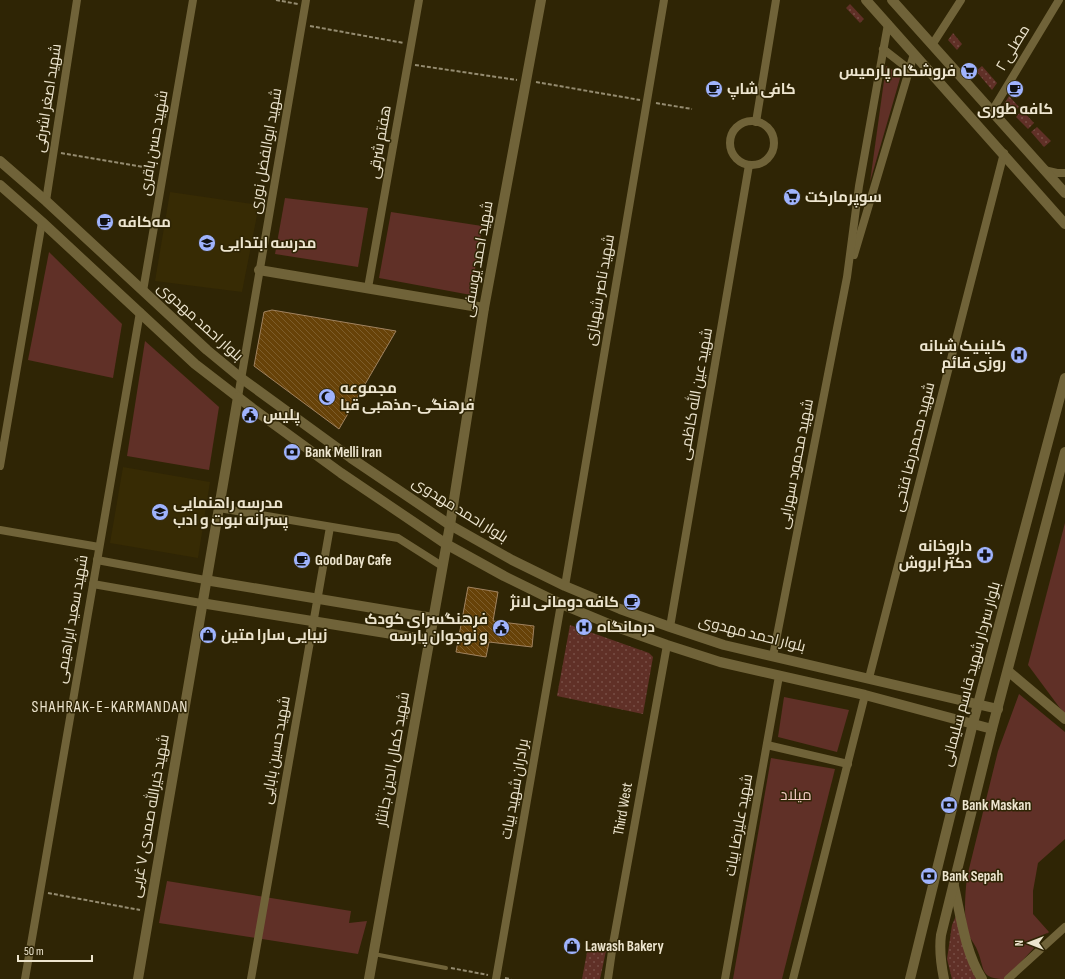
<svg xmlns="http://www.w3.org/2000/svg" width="1065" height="979" viewBox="0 0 1065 979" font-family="'Sofia Sans Condensed',Cairo,sans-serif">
  <defs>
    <pattern id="grass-dots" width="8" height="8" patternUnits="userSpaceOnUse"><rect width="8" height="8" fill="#603027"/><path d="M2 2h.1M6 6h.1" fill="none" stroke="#774e45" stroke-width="1.8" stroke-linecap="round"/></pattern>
    <pattern id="building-back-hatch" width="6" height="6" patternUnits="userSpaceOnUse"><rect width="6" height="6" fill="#674208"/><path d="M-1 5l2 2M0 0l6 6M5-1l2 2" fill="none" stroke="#7d5d2b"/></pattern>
  </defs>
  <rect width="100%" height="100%" fill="#2f2505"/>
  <g fill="#372b04">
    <polygon points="170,192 259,205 242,292 155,281"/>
    <polygon points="123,467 210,482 198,558 110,543"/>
  </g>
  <g fill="url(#grass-dots)">
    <polygon points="850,4 864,19 860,23 846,8"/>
    <polygon points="953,33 962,44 957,50 948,40"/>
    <polygon points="982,66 997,83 992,90 976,71"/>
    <polygon points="1009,96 1019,107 1013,112 1004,104"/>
    <polygon points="1022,110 1034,123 1028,129 1016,117"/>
    <polygon points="1037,127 1051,141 1044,147 1031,132"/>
    <polygon points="570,625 649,653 653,657 643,714 557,696"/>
    <polygon points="959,909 971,967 976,979 952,979 947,959 952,925"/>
    <polygon points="588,947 606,951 600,979 582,979"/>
  </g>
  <g fill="#603027">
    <polygon points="886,66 901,75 870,182"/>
    <polygon points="285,198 368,208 358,267 275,254"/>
    <polygon points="391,212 482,226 471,295 379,278"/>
    <polygon points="49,252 122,324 113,378 28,360"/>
    <polygon points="145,341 219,407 209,470 127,456"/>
    <polygon points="1065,523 1065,715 1028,665"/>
    <path d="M1019,694L1065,732V839L1038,863L1033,891V914L1049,932L1005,979C980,979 985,970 978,952C976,946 972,941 969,936C963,920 965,894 967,877L998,751Z"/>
    <polygon points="784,697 849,710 837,752 778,737"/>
    <polygon points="771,758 835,769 782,979 733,979"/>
    <polygon points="167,881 351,911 349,923 367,921 358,954 159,923"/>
  </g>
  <g fill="url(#building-back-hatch)" stroke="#a0825f">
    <polygon points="272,310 396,331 339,429 254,366 264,312"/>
    <polygon points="468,587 498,592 493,621 534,626 532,647 489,642 486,657 456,652"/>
  </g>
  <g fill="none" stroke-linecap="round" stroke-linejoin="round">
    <g stroke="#958c71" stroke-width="2" stroke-dasharray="4 2" stroke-linecap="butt">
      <polyline points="276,0 298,4"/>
      <polyline points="310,26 404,43"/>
      <polyline points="415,65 517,80"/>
      <polyline points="536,82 640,100"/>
      <polyline points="656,103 692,109"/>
      <polyline points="61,153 155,169"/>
      <polyline points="48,893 140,910"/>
      <polyline points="451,968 488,975"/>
      <polyline points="505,978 511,979"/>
    </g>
    <polyline stroke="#706339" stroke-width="4" points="374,954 446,968"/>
    <g stroke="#706339" stroke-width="8">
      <polyline points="932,45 961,0"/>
      <polyline points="883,49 910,70"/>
      <polyline points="992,111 1059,0"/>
      <circle cx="752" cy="143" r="22"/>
      <polyline points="756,122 776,0"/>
      <polyline points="1044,170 1057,173 1065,173"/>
      <polyline points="46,201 77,0"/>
      <polyline points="854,255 914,54"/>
      <polyline points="368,288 419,0"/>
      <polyline points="143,291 193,0"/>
      <polyline points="238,397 306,0"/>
      <polyline points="0,466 42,222"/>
      <polyline points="219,508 398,538 442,566"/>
      <polyline points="0,530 99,547"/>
      <polyline points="97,560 205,580"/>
      <polyline points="93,584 201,603"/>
      <polyline points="565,586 664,0"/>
      <polyline points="670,627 749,165"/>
      <polyline points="773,656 847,277 859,186 888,24"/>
      <polyline points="869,678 1004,153"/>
      <polyline points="767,745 848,764"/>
      <polyline points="25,979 140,312"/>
      <polyline points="251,979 330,527"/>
      <polyline points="496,979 561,604"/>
      <polyline points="608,979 613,944 667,645"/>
      <polyline points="725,979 779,676"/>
      <polyline points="793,979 865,695"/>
      <polyline points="1008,979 1065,927"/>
    </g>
    <g stroke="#706339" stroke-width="10">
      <polyline points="866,0 1065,224"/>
      <polyline points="892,0 1065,193"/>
      <polyline points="0,161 46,201 207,350 241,378 351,458 450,525 512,560 565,586 620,609 670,627 724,645 998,709"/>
      <polyline points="0,185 42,222 195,364 252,408 341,473 446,544 504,576 561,604 614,626 667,645 720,662 865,695 992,729"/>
      <polyline points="259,270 484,308"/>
      <polyline points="205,580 433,618"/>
      <polyline points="201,603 429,640"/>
      <polyline points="1008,671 1065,719"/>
      <path d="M954,886C961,917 965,952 982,979"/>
      <polyline points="138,979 238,397"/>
      <polyline points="369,979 450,525 484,308 541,0"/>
      <polyline points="910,979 973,723 1065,378"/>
      <path d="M944,979C941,964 939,950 941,935L992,729L1065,452"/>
    </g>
  </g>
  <defs>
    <g id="supermarket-disc" transform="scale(0.9)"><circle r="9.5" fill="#9fb3fd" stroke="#2f2505"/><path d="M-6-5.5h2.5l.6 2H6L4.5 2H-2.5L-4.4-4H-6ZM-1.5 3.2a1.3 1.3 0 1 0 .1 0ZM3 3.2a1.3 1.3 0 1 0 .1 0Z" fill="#111"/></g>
    <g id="cafe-disc" transform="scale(0.9)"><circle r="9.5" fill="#9fb3fd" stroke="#2f2505"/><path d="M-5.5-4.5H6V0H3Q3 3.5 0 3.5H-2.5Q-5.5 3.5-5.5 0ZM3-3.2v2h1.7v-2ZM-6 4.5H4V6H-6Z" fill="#111"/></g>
    <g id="school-disc" transform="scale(0.9)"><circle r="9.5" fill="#9fb3fd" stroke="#2f2505"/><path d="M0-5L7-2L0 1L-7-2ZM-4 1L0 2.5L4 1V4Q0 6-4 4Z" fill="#111"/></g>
    <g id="hospital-disc" transform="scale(0.9)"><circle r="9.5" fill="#9fb3fd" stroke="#2f2505"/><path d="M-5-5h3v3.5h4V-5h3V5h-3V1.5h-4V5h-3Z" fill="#111"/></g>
    <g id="mosque-disc" transform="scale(0.9)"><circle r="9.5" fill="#9fb3fd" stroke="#2f2505"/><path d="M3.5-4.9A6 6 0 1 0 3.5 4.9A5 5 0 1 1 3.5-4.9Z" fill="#111"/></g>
    <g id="civic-disc" transform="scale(0.9)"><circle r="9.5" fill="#9fb3fd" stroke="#2f2505"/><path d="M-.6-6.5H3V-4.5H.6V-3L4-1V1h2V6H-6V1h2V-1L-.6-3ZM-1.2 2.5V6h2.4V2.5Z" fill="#111"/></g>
    <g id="bank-disc" transform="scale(0.9)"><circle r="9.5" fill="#9fb3fd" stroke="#2f2505"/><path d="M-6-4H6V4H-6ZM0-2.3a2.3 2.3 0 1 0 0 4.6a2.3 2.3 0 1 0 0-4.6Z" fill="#111"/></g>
    <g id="pharmacy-disc" transform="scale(0.9)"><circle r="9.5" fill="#9fb3fd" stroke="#2f2505"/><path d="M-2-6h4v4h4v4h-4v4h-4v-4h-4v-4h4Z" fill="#111"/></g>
    <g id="shop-disc" transform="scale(0.9)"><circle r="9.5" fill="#9fb3fd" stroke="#2f2505"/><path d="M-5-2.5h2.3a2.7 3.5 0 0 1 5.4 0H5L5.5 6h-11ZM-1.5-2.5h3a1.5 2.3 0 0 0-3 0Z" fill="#111"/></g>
  </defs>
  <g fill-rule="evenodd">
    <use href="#supermarket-disc" x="969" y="71"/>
    <use href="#cafe-disc" x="714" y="89"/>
    <use href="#cafe-disc" x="1015" y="89"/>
    <use href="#supermarket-disc" x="792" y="197"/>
    <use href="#cafe-disc" x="105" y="222"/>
    <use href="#school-disc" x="207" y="243"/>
    <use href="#hospital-disc" x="1019" y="355"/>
    <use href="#mosque-disc" x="327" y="397"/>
    <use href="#civic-disc" x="250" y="415"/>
    <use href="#bank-disc" x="292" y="452"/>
    <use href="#school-disc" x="160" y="512"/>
    <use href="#pharmacy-disc" x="985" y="555"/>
    <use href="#cafe-disc" x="302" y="560"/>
    <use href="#cafe-disc" x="632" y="602"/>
    <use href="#hospital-disc" x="584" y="627"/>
    <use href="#civic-disc" x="501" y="628"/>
    <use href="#shop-disc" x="208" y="635"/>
    <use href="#bank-disc" x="949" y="805"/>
    <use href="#bank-disc" x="929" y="876"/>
    <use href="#shop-disc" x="572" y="946"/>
  </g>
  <g text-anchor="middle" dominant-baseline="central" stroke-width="3" stroke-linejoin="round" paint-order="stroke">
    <g font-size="15" fill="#ede5cf" stroke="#2f2505">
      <text transform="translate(1013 48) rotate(-59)">مصلی ۲</text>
      <text transform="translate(48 98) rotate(-81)">شهید اصغر اشرفی</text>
      <text transform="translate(380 142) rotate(-80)">هفتم شرقی</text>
      <text transform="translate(154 143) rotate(-80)">شهید حسن باقری</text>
      <text transform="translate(266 151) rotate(-80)">شهید ابوالفضل نوری</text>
      <text transform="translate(478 259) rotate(-80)">شهید احمد یوسفی</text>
      <text transform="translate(600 290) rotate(-80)">شهید ناصر شهبازی</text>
      <text transform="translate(200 322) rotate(42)">بلوار احمد مهدوی</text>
      <text transform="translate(696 394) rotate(-80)">شهید عین الله کاظمی</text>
      <text transform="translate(914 447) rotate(-76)">شهید محمدرضا فتحی</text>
      <text transform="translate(796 464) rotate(-79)">شهید محمود سهرابی</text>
      <text transform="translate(460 510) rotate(32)">بلوار احمد مهدوی</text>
      <text transform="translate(72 619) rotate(-80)">شهید سعید ابراهیمی</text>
      <text transform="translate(752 634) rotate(14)">بلوار احمد مهدوی</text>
      <text transform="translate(971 674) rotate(-75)">بلوار سردار شهید قاسم سلیمانی</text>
      <text transform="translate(276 750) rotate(-80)">شهید حسین بابایی</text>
      <text transform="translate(393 759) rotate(-80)">شهید کمال الدین جانثار</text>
      <text transform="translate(515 789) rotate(-80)">برادران شهید بیات</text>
      <text transform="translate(623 809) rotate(-80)">Third West</text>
      <text transform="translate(150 816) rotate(-80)">شهید خیرالله صمدی ۷ غربی</text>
      <text transform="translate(739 825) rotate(-80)">شهید علیرضا بیات</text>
    </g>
    <g font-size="15" font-weight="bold" fill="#ede5cf" stroke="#2f2505" text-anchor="start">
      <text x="956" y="71" text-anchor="end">فروشگاه پارمیس</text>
      <text x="727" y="89">کافی شاپ</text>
      <text x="1015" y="109" text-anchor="middle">کافه طوری</text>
      <text x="805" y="197">سوپرمارکت</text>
      <text x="118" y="222">مه‌کافه</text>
      <text x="220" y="243">مدرسه ابتدایی</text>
      <text x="1006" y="346" text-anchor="end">کلینیک شبانه<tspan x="1006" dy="17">روزى قائم</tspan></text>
      <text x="340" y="388">مجموعه<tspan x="340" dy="17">فرهنگی-مذهبی قبا</tspan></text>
      <text x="263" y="415">پلیس</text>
      <text x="305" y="452">Bank Melli Iran</text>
      <text x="173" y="503">مدرسه راهنمایی<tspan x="173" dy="17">پسرانه نبوت و ادب</tspan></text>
      <text x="972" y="546" text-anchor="end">داروخانه<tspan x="972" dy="17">دکتر ابروش</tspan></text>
      <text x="315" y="560">Good Day Cafe</text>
      <text x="619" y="602" text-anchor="end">کافه دومانی لانژ</text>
      <text x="488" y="619" text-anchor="end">فرهنگسرای کودک<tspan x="488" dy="17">و نوجوان پارسه</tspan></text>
      <text x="597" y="627">درمانگاه</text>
      <text x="221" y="635">زیبایی سارا متین</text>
      <text x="962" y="805">Bank Maskan</text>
      <text x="942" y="876">Bank Sepah</text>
      <text x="585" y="946">Lawash Bakery</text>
    </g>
    <g font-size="15" fill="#f4cdc5" stroke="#2f2505">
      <text x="796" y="795">میلاد</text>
    </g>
    <g font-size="16" letter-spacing="1" fill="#ede5cf" stroke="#2f2505">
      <text x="110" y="707">SHAHRAK-E-KARMANDAN</text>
    </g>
  </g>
  <g transform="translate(1029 943) rotate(270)" stroke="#2f2505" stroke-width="3" paint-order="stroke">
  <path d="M0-3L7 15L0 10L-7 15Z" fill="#ede5cf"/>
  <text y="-6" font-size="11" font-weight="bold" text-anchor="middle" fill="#ede5cf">N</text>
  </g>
  <path d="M18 955v6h74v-6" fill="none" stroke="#ede5cf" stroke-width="2"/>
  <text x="24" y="955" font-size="12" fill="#ede5cf" stroke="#2f2505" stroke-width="3" paint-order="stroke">50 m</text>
</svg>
